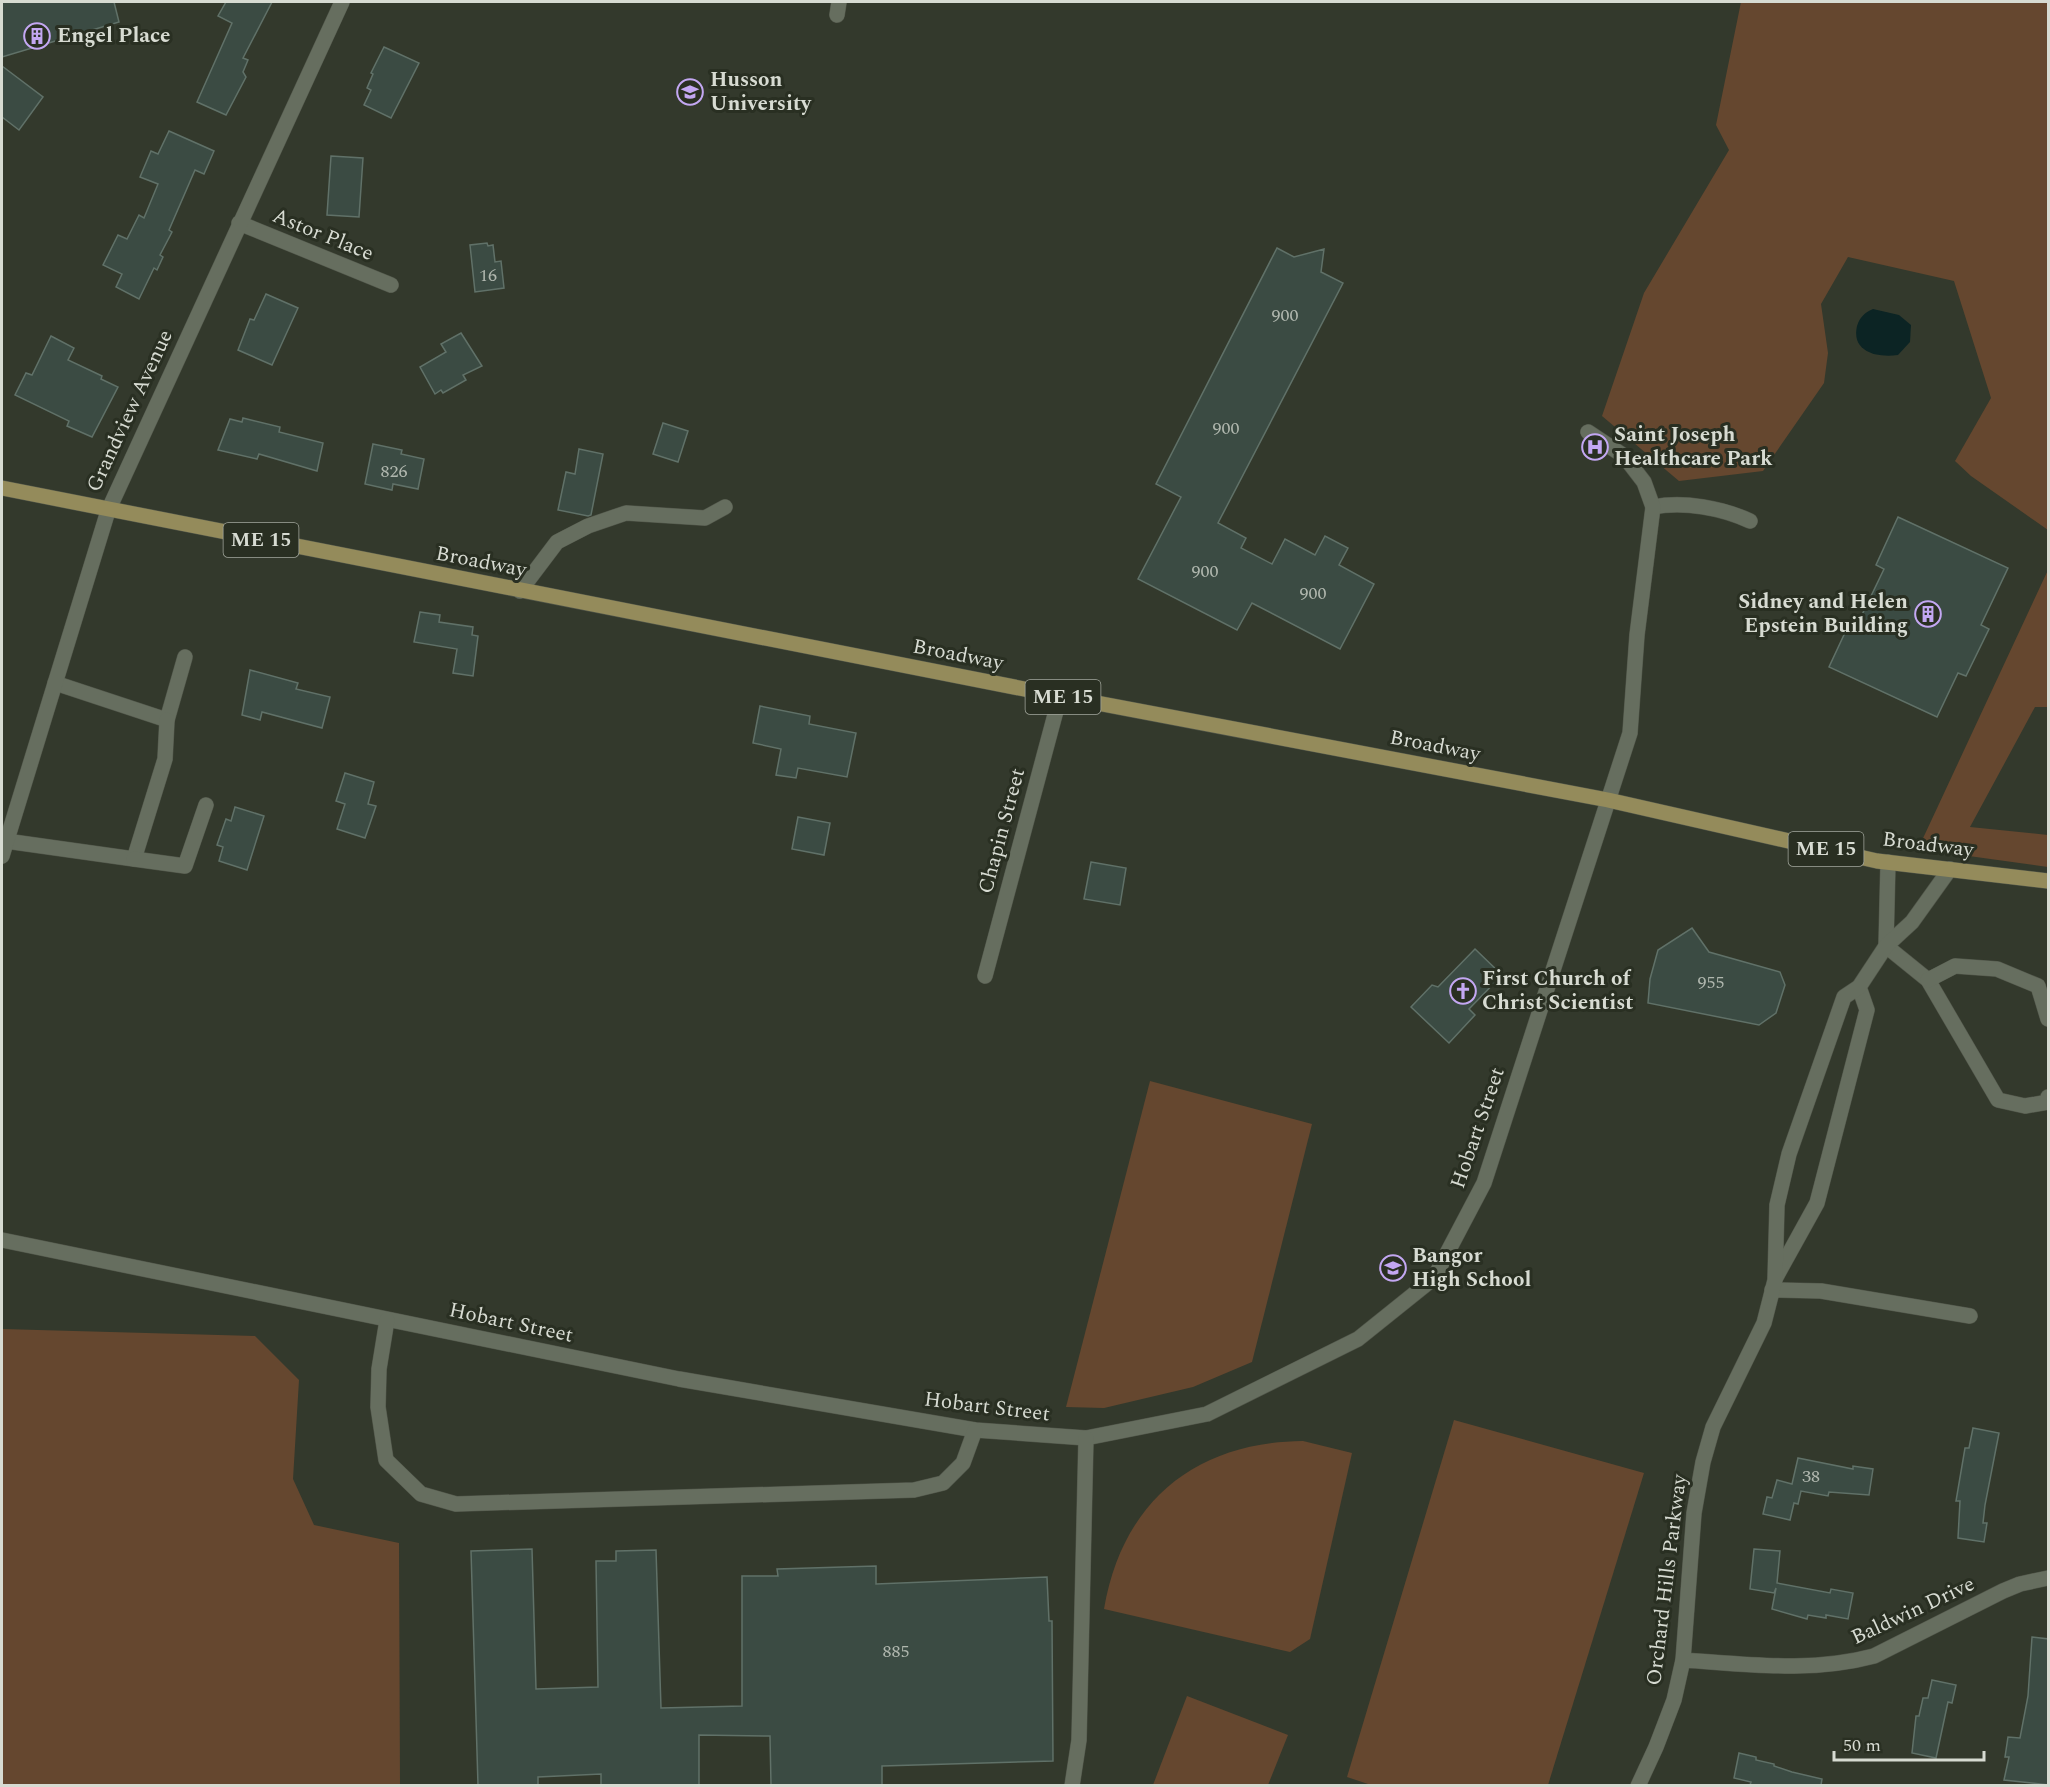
<svg xmlns="http://www.w3.org/2000/svg" width="2050" height="1787" viewBox="0 0 2050 1787" font-family="Spectral,serif">
  <rect width="100%" height="100%" fill="#33392c"/>
  <g fill="#65472f">
    <polygon points="1741,2 2048,2 2048,530 1971,476 1955,461 1991,398 1954,281 1848,257 1821,304 1828,353 1824,383 1763,471 1679,481 1602,416 1644,293 1729,150 1716,125"/>
    <polygon points="2048,570 2048,707 2035,707 1970,827 2048,835 2048,867 1918,849"/>
    <polygon points="1150,1081 1312,1124 1252,1362 1193,1387 1104,1408 1066,1407"/>
    <polygon points="2,1329 255,1336 299,1380 293,1479 314,1525 399,1543 400,1785 2,1785"/>
    <polygon points="1454,1420 1644,1473 1548,1785 1374,1786 1347,1777"/>
    <path d="M1303,1441L1352,1453L1310,1639L1290,1652L1104,1609C1122,1502 1195,1442 1303,1441Z"/>
    <polygon points="1187,1696 1288,1735 1268,1785 1153,1785"/>
  </g>
  <path fill="#0c2424" d="M1873,309L1899,315L1911,325L1910,342L1898,355C1877,358 1851,352 1857,326C1860,317 1864,313 1873,309Z"/>
  <g fill="#3b4b43" stroke="#607168" stroke-width="1.5">
    <polygon points="2,2 114,2 119,22 2,57"/>
    <polygon points="226,2 272,2 243,58 248,60 243,72 246,77 226,115 197,102 232,23 218,16"/>
    <polygon points="384,47 419,63 391,118 364,105 371,90 367,88 373,74 371,73"/>
    <polygon points="2,66 43,97 19,130 2,117"/>
    <polygon points="169,131 214,151 204,174 195,170 169,230 172,232 160,255 163,257 157,270 154,268 139,299 116,287 122,274 103,265 118,235 127,239 139,215 144,218 158,184 140,177 151,151 158,154"/>
    <polygon points="331,156 363,158 359,217 327,215"/>
    <polygon points="487,243 488,246 493,245 495,262 501,261 504,288 475,292 470,245"/>
    <polygon points="1277,248 1294,257 1324,249 1321,272 1343,283 1218,523 1246,538 1241,548 1272,564 1285,539 1315,555 1325,536 1348,548 1339,565 1374,584 1340,649 1252,603 1237,630 1138,579 1181,497 1156,484"/>
    <polygon points="266,294 298,308 272,365 238,350 250,319 254,320"/>
    <polygon points="461,333 482,366 463,375 466,380 443,393 441,390 435,394 420,367 446,352 441,344"/>
    <polygon points="51,336 74,348 68,360 102,376 101,379 118,387 92,437 67,426 69,421 15,395 26,373 32,375"/>
    <polygon points="243,418 280,427 279,432 323,443 317,471 259,454 257,459 218,450 230,419 242,422"/>
    <polygon points="663,423 688,431 678,462 653,454"/>
    <polygon points="373,444 402,450 401,454 424,459 418,489 393,484 392,490 365,484"/>
    <polygon points="579,449 603,454 591,515 588,516 558,510 566,472 575,474"/>
    <polygon points="1898,517 2008,568 1981,625 1989,629 1966,676 1958,673 1937,717 1829,667 1850,622 1857,625 1884,569 1876,565"/>
    <polygon points="420,612 440,615 439,622 473,627 472,635 478,636 473,676 453,673 457,649 414,642"/>
    <polygon points="250,670 298,683 296,689 330,697 322,728 262,712 260,720 242,715"/>
    <polygon points="760,706 810,716 809,724 856,733 847,777 798,768 796,778 776,775 781,749 753,743"/>
    <polygon points="345,773 374,782 368,804 376,806 365,838 337,829 345,804 336,801"/>
    <polygon points="235,807 264,816 247,870 219,861 223,847 217,845 226,819 231,821"/>
    <polygon points="798,817 830,823 824,855 792,849"/>
    <polygon points="1091,862 1126,868 1120,905 1084,899"/>
    <polygon points="1692,928 1709,952 1780,972 1785,985 1776,1013 1759,1025 1648,1003 1650,979 1658,950"/>
    <polygon points="1475,949 1502,975 1469,1009 1475,1015 1449,1043 1411,1007 1432,985 1438,987"/>
    <polygon points="1973,1428 1999,1433 1985,1505 1983,1523 1987,1523 1984,1542 1958,1538 1960,1501 1956,1501 1965,1448 1969,1448"/>
    <polygon points="1798,1458 1853,1469 1853,1466 1873,1469 1869,1495 1829,1492 1828,1496 1801,1491 1798,1504 1794,1503 1790,1520 1763,1514 1767,1497 1772,1498 1777,1480 1792,1484"/>
    <polygon points="532,1549 536,1689 598,1687 596,1561 616,1561 616,1551 656,1550 661,1708 742,1706 742,1576 778,1576 777,1569 876,1566 876,1584 1047,1577 1049,1621 1052,1621 1053,1761 882,1766 882,1785 771,1785 770,1736 699,1735 699,1785 601,1785 601,1774 538,1777 538,1785 478,1785 471,1551"/>
    <polygon points="1754,1549 1780,1551 1777,1583 1830,1593 1831,1589 1853,1593 1848,1619 1826,1615 1826,1618 1808,1615 1807,1619 1772,1609 1776,1588 1774,1593 1750,1589"/>
    <polygon points="2032,1637 2049,1639 2049,1785 2004,1780 2009,1757 2005,1757 2008,1737 2020,1738 2028,1696"/>
    <polygon points="1932,1680 1956,1685 1952,1703 1948,1702 1936,1758 1912,1753 1916,1716 1919,1716 1923,1698 1928,1698"/>
    <polygon points="1739,1753 1756,1757 1756,1760 1774,1764 1774,1766 1792,1772 1822,1779 1821,1785 1750,1785 1751,1782 1734,1778"/>
  </g>
  <g fill="none" stroke-linecap="round" stroke-linejoin="round">
    <g stroke="#505549" stroke-width="16">
      <g id="minor">
        <polyline points="837,15 839,2"/>
        <polyline points="239,223 391,285"/>
        <path d="M1653,507C1684,501 1722,508 1750,521"/>
        <polyline points="520,591 557,542 588,526 626,513 705,518 725,507"/>
        <polyline points="55,683 167,720 185,657"/>
        <polyline points="6,841 134,859 165,759 167,720"/>
        <polyline points="2,856 108,511 342,2"/>
        <polyline points="134,859 185,866 206,805"/>
        <polyline points="1886,946 1928,980 1998,1100 2025,1106 2048,1102 2048,1097"/>
        <polyline points="1886,946 1888,862"/>
        <polyline points="985,976 1060,696"/>
        <polyline points="1928,980 1955,966 1997,969 2038,986 2048,1019"/>
        <polyline points="2,1240 679,1379 975,1430 1086,1438 1207,1414 1358,1339 1434,1278 1484,1183 1630,733 1637,635 1653,507 1644,482 1624,456 1588,432"/>
        <polyline points="1776,1277 1817,1203 1867,1010 1859,987"/>
        <polyline points="1772,1290 1821,1291 1970,1316"/>
        <polyline points="387,1320 379,1369 378,1407 386,1460 421,1494 456,1504 914,1490 943,1483 963,1463 975,1430"/>
        <path d="M1683,1660C1747,1664 1811,1673 1874,1656L2003,1591L2020,1584L2048,1578"/>
        <polyline points="1072,1786 1079,1740 1086,1438"/>
        <polyline points="1638,1786 1656,1747 1674,1700 1683,1660 1694,1513 1703,1462 1713,1427 1764,1323 1775,1280 1777,1205 1789,1154 1844,997 1859,987 1886,946 1912,922 1950,869"/>
      </g>
    </g>
    <g stroke="#505549" stroke-width="16">
      <polyline id="major" points="2,488 1060,696 1608,800 1877,861 2048,881"/>
    </g>
    <use href="#minor" stroke="#666e5f" stroke-width="15"/>
    <use href="#major" stroke="#948b5b" stroke-width="15"/>
  </g>
  <defs>
    <g id="building-ring" transform="scale(1.35)"><circle r="9.5" fill="#292f22" stroke="#c3a7f2" stroke-width="1.5"/><path d="M-4-6H4V6H1V3H-1V6H-4ZM-2.5-4.3h1.7v1.8h-1.7ZM.8-4.3h1.7v1.8H.8ZM-2.5-1h1.7V.8h-1.7ZM.8-1h1.7V.8H.8Z" fill="#c3a7f2"/></g>
    <g id="university-ring" transform="scale(1.35)"><circle r="9.5" fill="#292f22" stroke="#c3a7f2" stroke-width="1.5"/><path d="M0-5L7-2L0 1L-7-2ZM-4 1L0 2.5L4 1V4Q0 6-4 4Z" fill="#c3a7f2"/></g>
    <g id="hospital-ring" transform="scale(1.35)"><circle r="9.5" fill="#292f22" stroke="#c3a7f2" stroke-width="1.5"/><path d="M-5-5h3v3.5h4V-5h3V5h-3V1.5h-4V5h-3Z" fill="#c3a7f2"/></g>
    <g id="church-ring" transform="scale(1.35)"><circle r="9.5" fill="#292f22" stroke="#c3a7f2" stroke-width="1.5"/><path d="M-1.2-6h2.4v3.5h3.3v2.4h-3.3V6h-2.4V-.1h-3.3v-2.4h3.3Z" fill="#c3a7f2"/></g>
    <g id="school-ring" transform="scale(1.35)"><circle r="9.5" fill="#292f22" stroke="#c3a7f2" stroke-width="1.5"/><path d="M0-5L7-2L0 1L-7-2ZM-4 1L0 2.5L4 1V4Q0 6-4 4Z" fill="#c3a7f2"/></g>
  </defs>
  <g fill-rule="evenodd">
    <use href="#building-ring" x="37" y="36"/>
    <use href="#university-ring" x="690" y="92"/>
    <use href="#hospital-ring" x="1595" y="447"/>
    <use href="#building-ring" x="1928" y="614"/>
    <use href="#church-ring" x="1463" y="991"/>
    <use href="#school-ring" x="1393" y="1268"/>
  </g>
  <g text-anchor="middle" dominant-baseline="central" stroke-width="6" stroke-linejoin="round" paint-order="stroke">
    <g font-size="18" fill="#b0b7ae">
      <text x="488" y="275">16</text>
      <text x="1285" y="315">900</text>
      <text x="1226" y="428">900</text>
      <text x="394" y="471">826</text>
      <text x="1205" y="571">900</text>
      <text x="1313" y="593">900</text>
      <text x="1711" y="982">955</text>
      <text x="1811" y="1476">38</text>
      <text x="896" y="1651">885</text>
    </g>
    <g fill="#292f22" stroke="#a3a79d" stroke-width="1.5">
      <rect x="223.5" y="523" width="75" height="34" rx="4.5"/>
      <rect x="1025.5" y="680" width="75" height="34" rx="4.5"/>
      <rect x="1788.5" y="832" width="75" height="34" rx="4.5"/>
    </g>
    <g font-size="20" font-weight="bold" fill="#d7dbd2">
      <text x="261" y="540">ME 15</text>
      <text x="1063" y="697">ME 15</text>
      <text x="1826" y="849">ME 15</text>
    </g>
    <g font-size="21" font-weight="bold" fill="#d7dbd2" stroke="#292f22" text-anchor="start">
      <text x="57" y="36">Engel Place</text>
      <text x="710" y="80">Husson<tspan x="710" dy="24">University</tspan></text>
      <text x="1614" y="435">Saint Joseph<tspan x="1614" dy="24">Healthcare Park</tspan></text>
      <text x="1908" y="602" text-anchor="end">Sidney and Helen<tspan x="1908" dy="24">Epstein Building</tspan></text>
      <text x="1482" y="979">First Church of<tspan x="1482" dy="24">Christ Scientist</tspan></text>
      <text x="1412" y="1256">Bangor<tspan x="1412" dy="24">High School</tspan></text>
    </g>
    <g font-size="21" fill="#d7dbd2" stroke="#292f22">
      <text transform="translate(323 235) rotate(22)">Astor Place</text>
      <text transform="translate(130 411) rotate(-65)">Grandview Avenue</text>
      <text transform="translate(481 562) rotate(11)">Broadway</text>
      <text transform="translate(958 655) rotate(11)">Broadway</text>
      <text transform="translate(1435 746) rotate(11)">Broadway</text>
      <text transform="translate(1002 831) rotate(-75)">Chapin Street</text>
      <text transform="translate(1928 845) rotate(7)">Broadway</text>
      <text transform="translate(1478 1128) rotate(-71)">Hobart Street</text>
      <text transform="translate(511 1323) rotate(12)">Hobart Street</text>
      <text transform="translate(987 1407) rotate(7)">Hobart Street</text>
      <text transform="translate(1667 1580) rotate(-83)">Orchard Hills Parkway</text>
      <text transform="translate(1913 1611) rotate(-25)">Baldwin Drive</text>
    </g>
  </g>
  <rect width="2050" height="1787" fill="none" stroke="#d7dbd2" stroke-width="6"/>
  <path d="M1834 1751v9h150v-9" fill="none" stroke="#d7dbd2" stroke-width="3"/>
  <text x="1843" y="1751" font-size="18" fill="#d7dbd2" stroke="#292f22" stroke-width="4.5" paint-order="stroke">50 m</text>
</svg>
